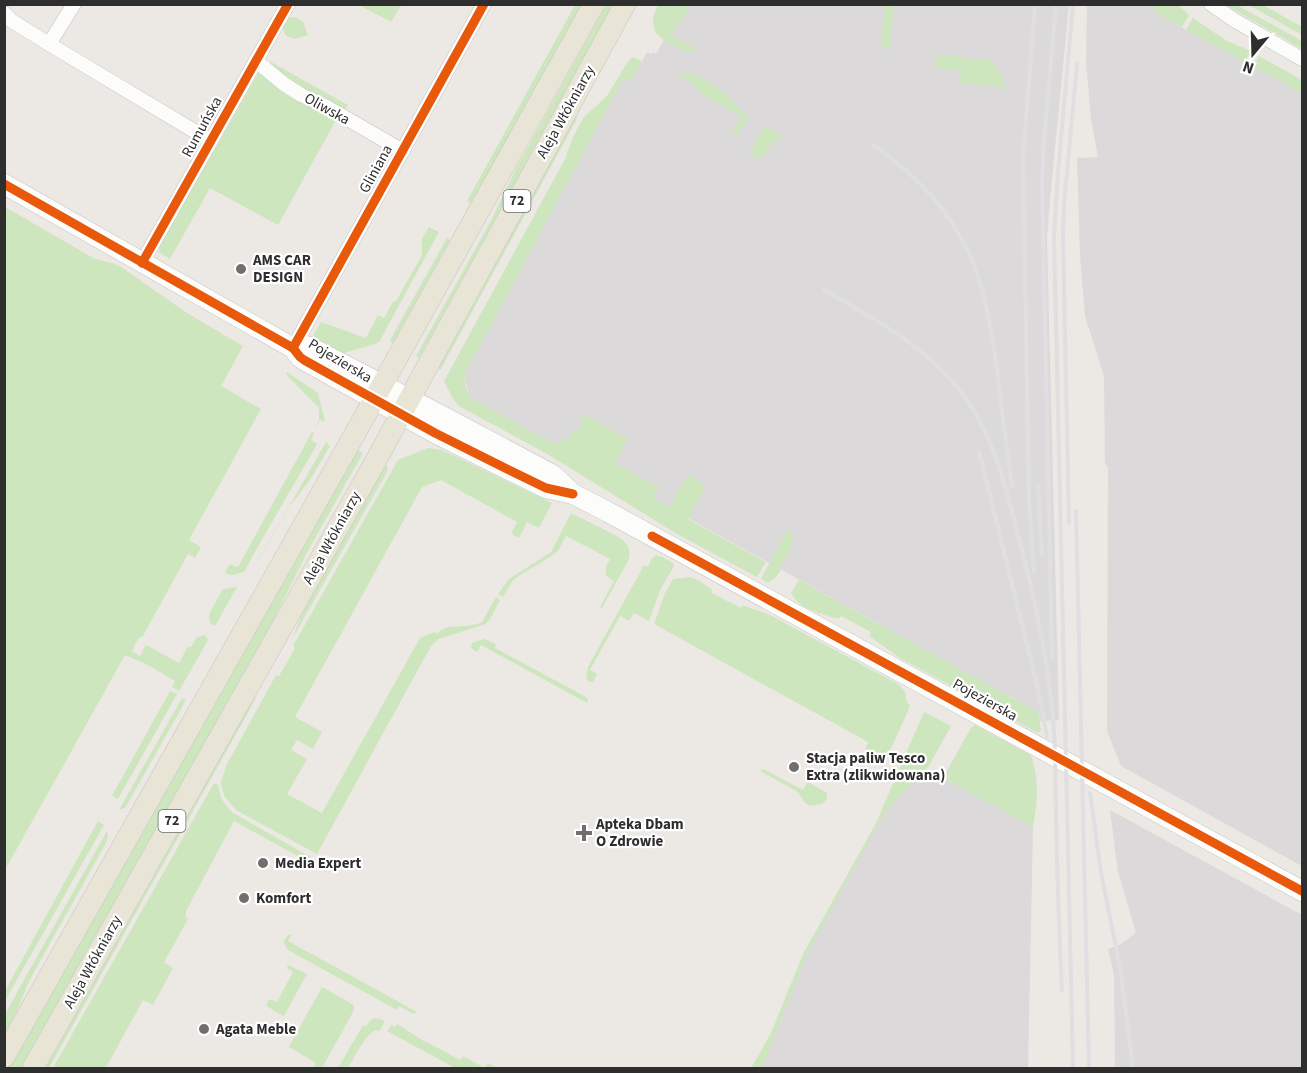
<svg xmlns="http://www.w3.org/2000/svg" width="1307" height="1073" viewBox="0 0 1307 1073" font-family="'Source Sans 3',sans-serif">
  <rect width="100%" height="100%" fill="#ece8e4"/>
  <g fill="#dcd9db">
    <polygon points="664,5 1069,5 1050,199 1047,239 1059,720 1040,721 1038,712 473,399 469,394 465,379 465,374 623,79 631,82 647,52 651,54 653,52 656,54 666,36"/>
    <polygon points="1087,5 1151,5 1158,14 1302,93 1302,866 1121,766 1107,731 1108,466 1105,464 1104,376 1085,316 1080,255 1077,158 1098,157 1091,119 1086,63"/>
    <polygon points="926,769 1033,827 1028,1068 753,1068 772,1034 805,955 885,810"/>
    <polygon points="1110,810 1302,915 1302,1068 1115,1068 1114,974 1108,949 1121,944 1136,933 1118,872"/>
  </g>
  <g fill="#cee6be">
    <polygon points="359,5 401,5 391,22"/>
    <polygon points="575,5 582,5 494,165 470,203 467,201"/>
    <polygon points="606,5 613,5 419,358 416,356 489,224 516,169"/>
    <path d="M658,5H690L679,25L677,24L671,35L697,49L689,53C667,42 642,35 658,5Z"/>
    <polygon points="885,5 894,5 890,49 881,48"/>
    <polygon points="1151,5 1178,5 1189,15 1182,27 1158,14"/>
    <polygon points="1226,5 1237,5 1302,41 1302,49"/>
    <polygon points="1249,5 1263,5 1302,27 1302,35"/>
    <polygon points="295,17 303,22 308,35 294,39 285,35 283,27 288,18"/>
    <polygon points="1193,18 1227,41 1251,51 1245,62 1186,30"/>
    <polygon points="936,55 965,57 966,59 992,60 1007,87 960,83 961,71 935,68"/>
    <polygon points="1259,56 1302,80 1302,93 1253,66"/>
    <path d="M633,57L642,61L631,82L623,79L465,374C464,383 467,393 473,399L556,445L560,439L566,442L574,428L578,431L583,422L579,419L582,415L587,416L628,439L615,463L659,487L653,498L669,507L688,475L704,484L703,492L688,519L766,562L757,577L677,534L549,455L459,406L453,399L444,381L565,159L573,137L583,118L607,96L627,63Z"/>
    <polygon points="271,62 348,105 343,113 271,68 269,65"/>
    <polygon points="259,72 335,118 335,122 278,225 210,188 170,259 159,252 160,245"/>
    <path d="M689,73C713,77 728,100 746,114L748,118L738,135L732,133L741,116L695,90L697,86L677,75Z"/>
    <polygon points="579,115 441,369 437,369 572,122"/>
    <polygon points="767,127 782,135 780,140 771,144 764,156 756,158 749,154 762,130"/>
    <polygon points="5,207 95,259 115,264 121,267 187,313 243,346 221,386 261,409 189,540 201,547 195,558 188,554 143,636 138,639 132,651 140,656 146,645 179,663 188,646 191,647 197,637 205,635 208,640 179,691 172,687 175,681 148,665 125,655 5,870"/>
    <polygon points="429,227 439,232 379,342 375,344 344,353 339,351 312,338 321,322 366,338 378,315 384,318 393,302 396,301 422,255 422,239"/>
    <polygon points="447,238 450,240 393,343 391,342 390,340"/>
    <polygon points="287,372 318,393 325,422 320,420 317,426 316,426 319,420 319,408 286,374"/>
    <path d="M312,432L314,433L311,440L317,444C293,487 267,529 244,572L232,575L225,573L230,564L238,567Z"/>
    <polygon points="326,442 330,446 310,480 289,507 260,558 256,564"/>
    <path d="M428,448L442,450L552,503L539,528L527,522L519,538L511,534L517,522L441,480L422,487L295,717L322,732L313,749L297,740L291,750L307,759L287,794L322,813L420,638L434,632L437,634C445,623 460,628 472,625C476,625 479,623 482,622L496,597L500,600L490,619L486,624L442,638L437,640L431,646L317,854L236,810L225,797L222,789L221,781L227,764L276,675L279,676L295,648L293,646L398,460Z"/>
    <polygon points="357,450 363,453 308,551 259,649 22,1068 9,1068"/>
    <polygon points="385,465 387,466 388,470 291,641 305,607"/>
    <path d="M571,513L617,536C627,542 632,549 628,561L602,608L600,607L614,581L606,576V567L610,559L566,536L558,551L553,555L514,579L503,597L498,594L509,579L551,552Z"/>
    <path d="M788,528C800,541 786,556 779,569L781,570C777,576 774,580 768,583L761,579Z"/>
    <polygon points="656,555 662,557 673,563 674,566 660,590 649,621 634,613 629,621 620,616 590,670 597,674 593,682 589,682 586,678 588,667 644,565 648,567 652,558"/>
    <path d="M690,577L700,581L712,590L711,593L741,608L742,605L770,615L898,684L905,692L907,703L910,704L907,713L889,753C881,760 873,754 865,750L868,742L654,624L665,593L673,579Z"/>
    <path d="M799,580L1038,712L1041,730L1038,733L900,658L869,636L871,632L841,616L839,619C822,614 800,610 791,593Z"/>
    <polygon points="237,587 215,626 210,623 209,614 223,589"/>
    <polygon points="484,639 496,644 495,648 586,697 588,700 587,703 481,645 477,652 471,648 472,643"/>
    <polygon points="170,691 177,694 118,799 112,796"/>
    <polygon points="259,693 49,1068 45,1068 243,716"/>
    <polygon points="182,698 186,700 128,803 125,808 119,810"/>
    <polygon points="924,712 951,726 925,773 901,794 884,814 807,954 762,1068 751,1068 771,1033 803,954 876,823"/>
    <path d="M975,725L1031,755C1039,782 1038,799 1033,827L943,778L971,728Z"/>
    <polygon points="763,769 803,790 808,782 827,793 827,799 822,804 810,806 805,803 798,792 760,771"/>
    <path d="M214,783L218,785C220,797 224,805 233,813L314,859L310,863L234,821L186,911V918L188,919L164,962L173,968L153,1005L143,1000L106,1068H53Z"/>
    <polygon points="98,821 104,825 5,1001 5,991"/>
    <polygon points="107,831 108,836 106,843 29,981 13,1021 5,1036 5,1014"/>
    <polygon points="292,934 288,941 417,1012 413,1014 399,1006 397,1010 288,950 285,946 284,941 288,935"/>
    <polygon points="288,965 307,974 284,1016 266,1006 269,999 277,1002 293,972 287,968"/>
    <polygon points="322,987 352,1004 354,1006 354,1010 322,1068 314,1068 316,1063 289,1047"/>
    <path d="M373,1018L380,1019L385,1021L379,1031L375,1030C363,1038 355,1056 348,1068H338L363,1025L366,1026Z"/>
    <polygon points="397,1024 419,1038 460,1060 463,1056 485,1068 488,1063 497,1068 455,1068 387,1031 391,1025 395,1027"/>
  </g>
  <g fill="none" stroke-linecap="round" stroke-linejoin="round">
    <g stroke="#c5c4c5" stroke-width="15">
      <g id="street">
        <polyline points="1211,4 1234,20 1302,59"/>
        <polyline points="4,13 12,21 49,44 211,141"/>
        <polyline points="49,44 74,4"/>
        <polyline points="256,61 284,84 301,95 325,106 403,151"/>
        <polyline points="142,263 288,4"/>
        <polyline points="293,348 484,4"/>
      </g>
    </g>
    <g stroke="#c5c4c5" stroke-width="21">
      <g id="secondary">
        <polyline points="4,184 293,348 300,357 304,360 435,433 501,466 546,488 573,494"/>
        <polyline points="293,348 306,346 310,347 448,419 553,475 573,494 608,512 1302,891"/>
      </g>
    </g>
    <g stroke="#c6c5c4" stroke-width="22">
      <g id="primary">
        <polyline points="4,1057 347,448 594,4"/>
        <polyline points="33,1068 374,464 625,4"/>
      </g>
    </g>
    <use href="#street" stroke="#fcfcfb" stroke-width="14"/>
    <use href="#secondary" stroke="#fcfcfb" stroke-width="20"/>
    <use href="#primary" stroke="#e8e4d6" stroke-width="21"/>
    <g stroke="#dfdfe1" stroke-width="4">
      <path d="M872,144C908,169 939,198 960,236C985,279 991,328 998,377C1002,413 1007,449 1012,486"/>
      <path d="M824,290C878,321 931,348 967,400C995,441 1006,488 1018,535C1034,595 1048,656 1053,718C1056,749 1055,782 1056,813C1057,872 1059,931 1062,991"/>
      <polyline points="979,451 1038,689 1047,737"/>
      <polyline points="1038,486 1042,555"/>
      <polyline points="1076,511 1089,1068"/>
      <polyline points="1069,523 1063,236 1064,205 1077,64"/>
      <polyline points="1034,572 1029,499 1023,157 1035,4"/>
      <polyline points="1052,657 1042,182 1044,140 1056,4"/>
      <polyline points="1090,793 1101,872 1120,967 1133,1068"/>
      <polyline points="1073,1068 1054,236 1058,173 1073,4"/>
    </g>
    <g stroke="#fff" stroke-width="13">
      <g id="cycleway">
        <polyline points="4,184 293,348 300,357 304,360 435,433 501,466 546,488 573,494"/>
        <polyline points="142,263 288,4"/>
        <polyline points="293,348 484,4"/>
        <polyline points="652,536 1302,891"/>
      </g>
    </g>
    <use href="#cycleway" stroke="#e8590c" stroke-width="9"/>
  </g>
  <g fill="#706f6e" stroke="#fff" stroke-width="2">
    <circle cx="241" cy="269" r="6"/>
    <circle cx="794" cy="767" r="6"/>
    <path d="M581 824h6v6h6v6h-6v6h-6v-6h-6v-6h6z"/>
    <circle cx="263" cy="863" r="6"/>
    <circle cx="244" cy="898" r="6"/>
    <circle cx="204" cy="1029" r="6"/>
  </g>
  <g text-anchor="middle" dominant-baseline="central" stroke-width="4.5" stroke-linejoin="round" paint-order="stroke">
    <g fill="#fff" stroke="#6d6d6d" stroke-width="1.5">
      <rect x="503.5" y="190" width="27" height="22" rx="4.5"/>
      <rect x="158.5" y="810" width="27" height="22" rx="4.5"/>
    </g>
    <g font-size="14" font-weight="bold" fill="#2e2e2e">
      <text x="517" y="201">72</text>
      <text x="172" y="821">72</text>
    </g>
    <g font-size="15" fill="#2e2e2e" stroke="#fff">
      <text transform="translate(327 109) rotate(29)">Oliwska</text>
      <text transform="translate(566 112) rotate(-61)">Aleja Włókniarzy</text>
      <text transform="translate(202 127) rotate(-61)">Rumuńska</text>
      <text transform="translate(376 169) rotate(-61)">Gliniana</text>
      <text transform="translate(340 361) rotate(31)">Pojezierska</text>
      <text transform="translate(332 538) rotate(-61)">Aleja Włókniarzy</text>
      <text transform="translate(985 700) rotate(29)">Pojezierska</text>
      <text transform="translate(93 962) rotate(-61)">Aleja Włókniarzy</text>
    </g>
    <g font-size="15" font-weight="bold" fill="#2e2e2e" stroke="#fff" text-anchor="start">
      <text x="253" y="260">AMS CAR<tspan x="253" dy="17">DESIGN</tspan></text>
      <text x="806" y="758">Stacja paliw Tesco<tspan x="806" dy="17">Extra (zlikwidowana)</tspan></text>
      <text x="596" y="824">Apteka Dbam<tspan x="596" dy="17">O Zdrowie</tspan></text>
      <text x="275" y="863">Media Expert</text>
      <text x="256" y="898">Komfort</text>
      <text x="216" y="1029">Agata Meble</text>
    </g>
  </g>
  <rect width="1307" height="1073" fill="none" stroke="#2e2e2e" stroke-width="12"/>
  <g transform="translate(1253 54) rotate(199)" stroke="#ffffff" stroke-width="4.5" paint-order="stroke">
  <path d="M0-4.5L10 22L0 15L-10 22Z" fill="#2e2e2e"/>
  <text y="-9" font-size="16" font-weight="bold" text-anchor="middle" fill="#2e2e2e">N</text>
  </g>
</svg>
